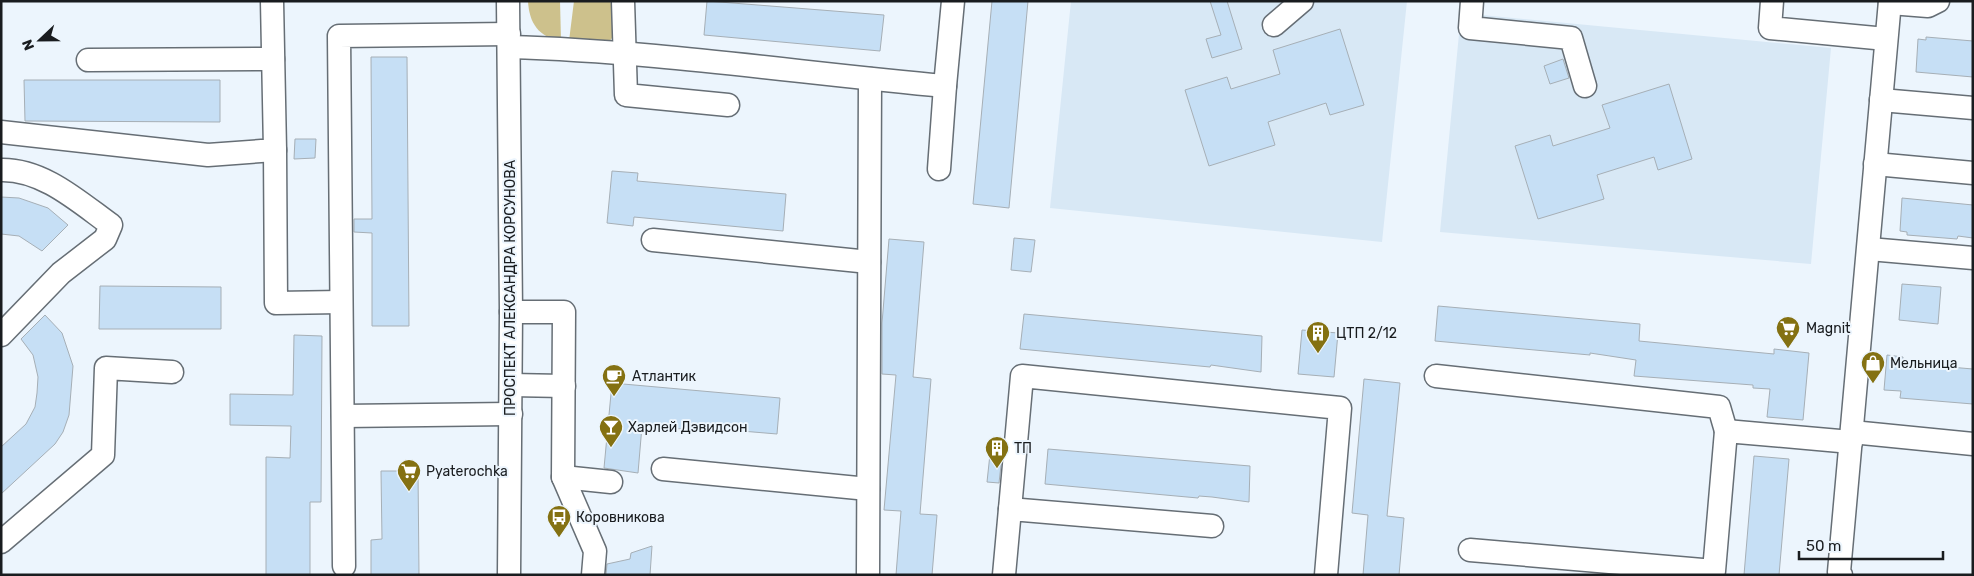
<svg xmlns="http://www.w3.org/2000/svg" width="1974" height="576" viewBox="0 0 1974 576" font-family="Rubik,sans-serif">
  <rect width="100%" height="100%" fill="#ecf5fd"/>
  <g fill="#d8e8f5">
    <polygon points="1071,1 1407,1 1382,242 1050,208"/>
    <polygon points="1461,13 1831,48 1811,264 1440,232"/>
  </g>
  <g fill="#cdc18c">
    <path d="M528,1H560L561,40C539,38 529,23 528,1Z"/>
    <path d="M574,1L610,2C620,15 619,35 606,44L569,41Z"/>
  </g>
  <g fill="#c6dff5" stroke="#a6afb6">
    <polygon points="707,1 884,15 880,51 704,35"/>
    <polygon points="992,1 1028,1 1009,208 973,204"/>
    <polygon points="1210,1 1227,1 1242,49 1212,58 1206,39 1221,35"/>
    <polygon points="1340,29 1364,105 1330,115 1326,103 1268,122 1275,145 1209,166 1185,90 1227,77 1231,89 1280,74 1273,50"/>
    <polygon points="1926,37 1973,41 1973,77 1916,72 1918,39 1926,40"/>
    <polygon points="371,57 407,57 409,326 372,326 372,233 354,232 354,219 372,219"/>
    <polygon points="1563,59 1569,78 1550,84 1544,66"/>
    <polygon points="24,80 220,80 220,122 25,121"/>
    <polygon points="1669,84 1692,159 1658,170 1654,157 1597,175 1604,199 1538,219 1515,146 1550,135 1553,146 1610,128 1602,105"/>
    <polygon points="295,139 316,139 315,158 294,159"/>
    <polygon points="612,171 638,173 637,181 786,194 783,231 634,217 633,226 607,223"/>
    <polygon points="1,197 19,198 48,208 68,225 42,251 19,236 1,234"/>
    <polygon points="1902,198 1973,205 1973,238 1958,236 1957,239 1907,235 1907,232 1900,231"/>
    <polygon points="1014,238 1035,240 1031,272 1011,270"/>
    <polygon points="889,239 924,242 913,377 931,379 920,514 937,515 932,575 896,575 901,511 884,510 896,375 882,374 882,323"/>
    <polygon points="1902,284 1941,287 1938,324 1899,320"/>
    <polygon points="100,286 221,287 221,329 99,329"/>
    <polygon points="1438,306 1640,324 1639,341 1774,354 1774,349 1809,353 1803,420 1767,417 1770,389 1753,388 1753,385 1634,376 1636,360 1590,353 1590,355 1435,341"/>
    <polygon points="1024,314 1262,336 1261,372 1211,365 1210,367 1020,349"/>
    <polygon points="45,315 62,333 73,366 69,415 63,432 55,444 1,494 1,447 26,424 35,407 37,393 38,377 33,355 21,339"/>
    <polygon points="1302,330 1338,333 1334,377 1298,374"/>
    <polygon points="294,335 322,336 321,502 310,502 310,575 266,575 266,457 290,458 291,426 230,425 230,394 293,395"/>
    <polygon points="1887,355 1903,357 1903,363 1973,369 1973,404 1900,398 1901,391 1884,390"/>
    <polygon points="1364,379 1400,383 1387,516 1404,518 1399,575 1363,575 1368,515 1352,513"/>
    <polygon points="612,383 780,398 777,434 682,426 682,429 642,426 638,473 604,468"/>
    <polygon points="1048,449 1250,466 1249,502 1212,497 1199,496 1198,498 1045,484"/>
    <polygon points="990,454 1002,456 999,483 987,482"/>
    <polygon points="1754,456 1789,459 1779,575 1744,575"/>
    <polygon points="381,471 418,471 419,575 371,575 371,540 382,539"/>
    <polygon points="652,546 650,575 606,575 607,564 630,559 631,553"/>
  </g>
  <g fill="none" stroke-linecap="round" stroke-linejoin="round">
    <g stroke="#666e75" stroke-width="25">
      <g id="minor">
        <polyline points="508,1 511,312 509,575"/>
        <polyline points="623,1 626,95 728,105"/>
        <polyline points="1472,1 1470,28 1571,38 1585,86"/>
        <polyline points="1772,1 1770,28 1886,39"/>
        <polyline points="1890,3 1928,6 1938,1"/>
        <polyline points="1274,25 1302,1"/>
        <path d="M509,47C655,51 800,73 945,86L953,1"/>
        <polyline points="88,60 273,59"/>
        <polyline points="1881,100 1973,108"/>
        <polyline points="1,132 208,155 275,150 272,1"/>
        <polyline points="275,150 276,303 341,302"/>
        <polyline points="1875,164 1973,173"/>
        <polyline points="939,169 945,86"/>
        <path d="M1,170C43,169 79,202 111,225L105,239L61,273L1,335"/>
        <polyline points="653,240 869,262"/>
        <polyline points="1869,249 1973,258"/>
        <polyline points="511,312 564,312 563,477 595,551 593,575"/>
        <polyline points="1436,376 1719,407 1726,431"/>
        <polyline points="511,385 564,386"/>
        <polyline points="343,416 511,414"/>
        <polyline points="1852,432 1973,444"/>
        <polyline points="663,469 868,489"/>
        <polyline points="563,477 611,482"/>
        <polyline points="1010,509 1022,376 1340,408 1326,575"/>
        <polyline points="1,542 103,455 106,368 172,372"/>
        <polyline points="1470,550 1714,571 1726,431 1851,442"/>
        <polyline points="344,566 339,36 509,34"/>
        <polyline points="868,575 870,79"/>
        <polyline points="1004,575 1010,509 1212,526"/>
        <polyline points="1841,575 1839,572 1890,1"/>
      </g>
    </g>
    <use href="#minor" stroke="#fff" stroke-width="22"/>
  </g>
  <defs>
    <g id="supermarket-pin" transform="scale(1.25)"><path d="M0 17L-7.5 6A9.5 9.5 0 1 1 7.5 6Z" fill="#847112" stroke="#ecf5fd"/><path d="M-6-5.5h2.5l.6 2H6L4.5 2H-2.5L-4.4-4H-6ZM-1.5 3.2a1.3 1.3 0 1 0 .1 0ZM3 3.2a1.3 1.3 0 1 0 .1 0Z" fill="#fff"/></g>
    <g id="building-pin" transform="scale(1.25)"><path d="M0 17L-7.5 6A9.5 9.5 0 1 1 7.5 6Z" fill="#847112" stroke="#ecf5fd"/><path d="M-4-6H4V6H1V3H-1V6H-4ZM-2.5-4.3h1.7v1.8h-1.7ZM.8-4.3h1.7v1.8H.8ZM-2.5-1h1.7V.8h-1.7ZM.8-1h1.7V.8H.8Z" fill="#fff"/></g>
    <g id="shop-pin" transform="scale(1.25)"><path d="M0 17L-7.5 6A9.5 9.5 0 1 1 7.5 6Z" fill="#847112" stroke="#ecf5fd"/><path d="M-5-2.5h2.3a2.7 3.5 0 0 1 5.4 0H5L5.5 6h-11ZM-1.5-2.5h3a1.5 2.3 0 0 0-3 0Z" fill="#fff"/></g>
    <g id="cafe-pin" transform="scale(1.25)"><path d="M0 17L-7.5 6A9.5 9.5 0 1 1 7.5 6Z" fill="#847112" stroke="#ecf5fd"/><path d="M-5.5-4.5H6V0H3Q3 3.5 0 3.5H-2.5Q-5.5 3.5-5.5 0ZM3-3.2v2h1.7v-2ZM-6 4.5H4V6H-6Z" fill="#fff"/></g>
    <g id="bar-pin" transform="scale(1.25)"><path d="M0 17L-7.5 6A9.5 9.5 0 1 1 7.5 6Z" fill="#847112" stroke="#ecf5fd"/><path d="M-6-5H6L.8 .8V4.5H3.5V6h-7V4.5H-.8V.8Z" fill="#fff"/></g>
    <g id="bus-pin" transform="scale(1.25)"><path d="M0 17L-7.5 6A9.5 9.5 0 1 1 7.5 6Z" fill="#847112" stroke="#ecf5fd"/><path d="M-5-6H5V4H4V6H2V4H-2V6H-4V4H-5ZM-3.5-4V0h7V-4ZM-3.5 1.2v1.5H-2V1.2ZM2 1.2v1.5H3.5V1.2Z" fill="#fff"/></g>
  </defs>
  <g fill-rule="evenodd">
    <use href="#supermarket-pin" x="1788" y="328"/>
    <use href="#building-pin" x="1318" y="333"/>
    <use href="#shop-pin" x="1873" y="363"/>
    <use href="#cafe-pin" x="614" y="376"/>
    <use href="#bar-pin" x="611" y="427"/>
    <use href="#building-pin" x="997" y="448"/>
    <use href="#supermarket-pin" x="409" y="471"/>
    <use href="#bus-pin" x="559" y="517"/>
  </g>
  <g text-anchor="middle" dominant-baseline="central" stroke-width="4" stroke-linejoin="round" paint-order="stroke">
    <g font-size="14" fill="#191c1f" stroke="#ecf5fd">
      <text transform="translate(510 288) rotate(-90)">ПРОСПЕКТ АЛЕКСАНДРА КОРСУНОВА</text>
    </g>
    <g font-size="14" fill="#191c1f" stroke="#ecf5fd" text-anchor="start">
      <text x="1806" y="328">Magnit</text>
      <text x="1336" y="333">ЦТП 2/12</text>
      <text x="1890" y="363">Мельница</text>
      <text x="632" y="376">Атлантик</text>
      <text x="628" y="427">Харлей Дэвидсон</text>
      <text x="1014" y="448">ТП</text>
      <text x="426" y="471">Pyaterochka</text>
      <text x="576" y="517">Коровникова</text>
    </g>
  </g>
  <rect width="1974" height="576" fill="none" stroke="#191c1f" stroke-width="5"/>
  <g transform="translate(40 40) rotate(248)" stroke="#ecf5fd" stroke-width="4" paint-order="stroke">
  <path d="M0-4L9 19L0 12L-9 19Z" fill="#191c1f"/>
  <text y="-8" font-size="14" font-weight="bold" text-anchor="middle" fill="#191c1f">N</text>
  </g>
  <path d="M1799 551v8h144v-8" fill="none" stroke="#191c1f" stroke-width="2.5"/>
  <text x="1806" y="551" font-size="15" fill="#191c1f" stroke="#ecf5fd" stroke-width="4" paint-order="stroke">50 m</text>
</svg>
